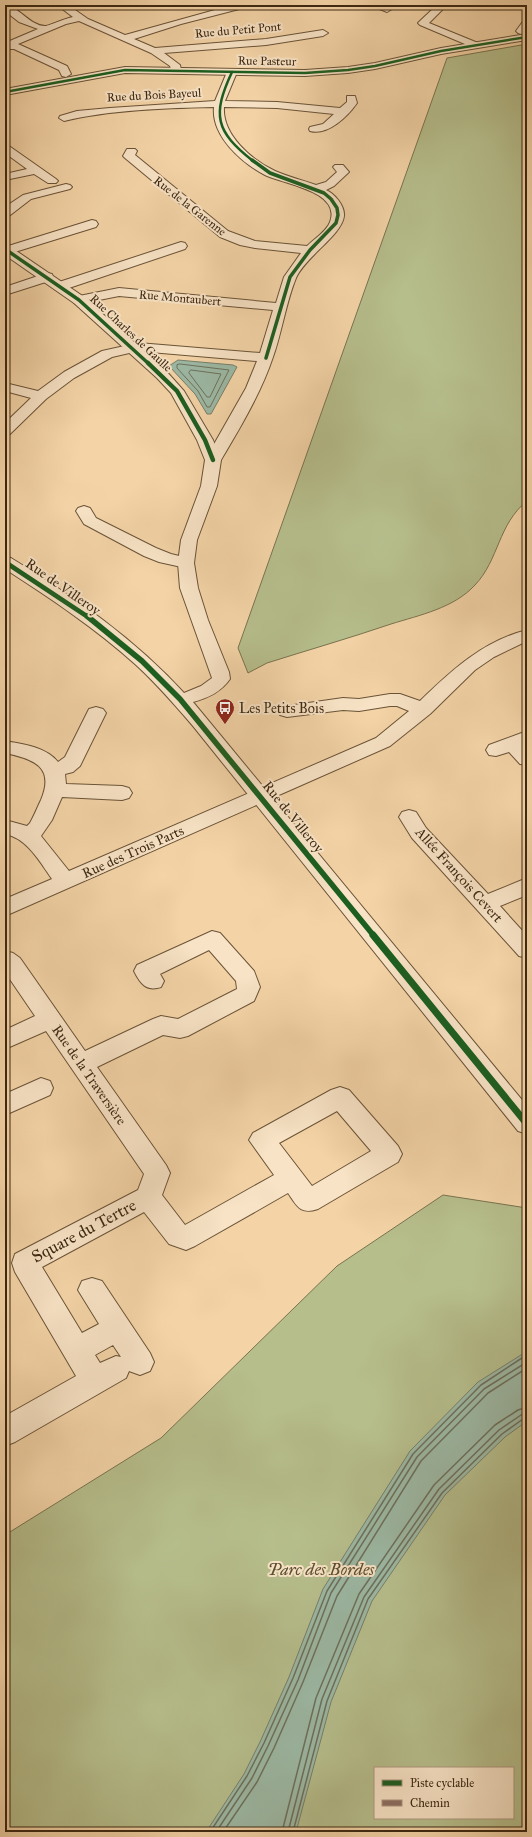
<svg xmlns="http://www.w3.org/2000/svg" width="532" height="1837" viewBox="0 0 532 1837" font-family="'IM FELL Great Primer',serif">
  <rect width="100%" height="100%" fill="#f4d4a7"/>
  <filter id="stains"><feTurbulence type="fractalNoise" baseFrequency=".005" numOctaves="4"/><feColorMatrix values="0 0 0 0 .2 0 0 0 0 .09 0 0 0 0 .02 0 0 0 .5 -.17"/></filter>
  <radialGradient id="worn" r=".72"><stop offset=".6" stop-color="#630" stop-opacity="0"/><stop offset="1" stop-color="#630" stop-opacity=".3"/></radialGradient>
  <g fill="#b6be8c" stroke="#79734f" fill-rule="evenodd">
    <path d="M527,44V501C498,524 499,560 475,585C454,608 420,615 391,624C350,638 308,650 267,663L248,673L238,648L447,58Z"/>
    <path d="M443,1195L527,1208V1832H5V1535L161,1438L337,1266ZM375,1768H513V1818H375Z"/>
  </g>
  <g fill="#9cb8a4" stroke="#767e6a">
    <polygon points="178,360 233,365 237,367 211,414 207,414 195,394 169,366"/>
    <polygon points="527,1353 527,1421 505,1437 445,1495 372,1601 331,1702 296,1832 206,1832 244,1774 260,1742 289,1677 323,1589 410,1451 478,1382 521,1355"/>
  </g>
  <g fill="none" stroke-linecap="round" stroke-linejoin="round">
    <g stroke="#6c705b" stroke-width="1">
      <polygon points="180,364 229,370 210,407 207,407 198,391 177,368 177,365"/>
      <polygon points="191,370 221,374 210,397 207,397 189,373"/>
    </g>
    <g stroke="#6c705b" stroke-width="1.5">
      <polyline points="210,1832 247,1776 264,1743 293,1678 327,1591 413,1454 481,1385 522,1358 527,1357"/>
      <polyline points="216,1832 252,1778 268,1746 298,1680 331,1593 417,1457 484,1389 527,1362"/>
      <polyline points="223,1832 257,1782 274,1748 303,1682 337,1596 421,1461 488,1393 527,1368"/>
      <polyline points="282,1832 316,1698 359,1594 434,1485 495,1425 518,1410 527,1407"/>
      <polyline points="288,1832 322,1699 364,1597 439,1489 499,1430 521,1415 527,1413"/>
      <polyline points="293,1832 327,1701 368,1599 442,1493 502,1434 523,1419 527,1418"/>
    </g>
    <g stroke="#6a5337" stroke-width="2">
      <g id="minor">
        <path d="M5,5C17,5 31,27 46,26C50,25 67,18 73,17L57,5H68L88,19L125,35L233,5H249L247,7L181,24L134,39L155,48L266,39L323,30L328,33L323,36L266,45L164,53L180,65L181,70L176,73L172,72L170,66L151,53L79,21L66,24L18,44L67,66L71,74L66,77L62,76L59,70L14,49H5V43L38,29L19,22L5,11Z"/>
        <polygon points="370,5 384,5 392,9 387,12"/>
        <polygon points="437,5 447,5 429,23 478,43 480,45 478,47 472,47 420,25 418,23 420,21"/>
        <polygon points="527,19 526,31 521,34 518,33 516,31 524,20"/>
        <path d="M232,69L237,72L225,101L277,102L340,108L347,102V96H355L357,103C348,116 328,136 310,131L309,129L310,127L323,124L334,114L277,108L224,107C222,135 252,160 275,171C288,177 303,180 316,185L326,182L337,172L333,167L335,165H343L349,172L334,186L326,190C335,194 345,206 344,216C342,235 305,257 296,278C286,302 282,332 273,357C261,393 240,428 221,460L218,463L213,465L208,463L205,460L246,388L257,361L138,351L112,357L74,378L46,399L10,434L5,436V423L31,398L5,391V383L38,391L64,372L102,351L138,343L260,353L273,310L119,296L79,304L74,303L72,300L74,297L119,288L276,303L284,277L301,253L255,248L240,245L220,237L125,158L123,156L127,149H135L137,151L135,155L228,231L255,241L307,246C314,239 327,231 330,222C342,191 283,184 265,175C242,163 211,136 214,107C167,108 109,110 64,121L59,118L60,116L77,111L110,108L215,101L227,72Z"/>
        <polygon points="5,145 9,146 56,179 58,181 56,183 48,183 34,174 5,180 5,174 27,169 5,153"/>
        <polygon points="66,184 70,185 72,187 70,189 31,199 9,216 5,217 5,207 23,195"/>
        <polygon points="92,220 96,221 98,224 96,227 5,255 5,247"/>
        <polygon points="181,242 185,243 187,246 185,249 66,289 56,289 54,286 56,283"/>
        <polygon points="47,273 52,274 53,277 52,280 5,295 5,287"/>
        <polygon points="84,506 90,508 96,518 156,548 171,554 192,559 194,563 192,567 186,568 159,562 144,556 84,524 76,511 78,508"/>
        <path d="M527,630V641L494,657L475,670L430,714L390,746L5,916V899L52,879C40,862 27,838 5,834V820L27,826L30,823C34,816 37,808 41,800C55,767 34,759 5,753V741C23,744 46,747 58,762L65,757L89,709L96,707L103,709L106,713L80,766L73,772L65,774L66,784L122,786L129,788L132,793L129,798L122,800L62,797L52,820L41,836L69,871L376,738L409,711L397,706H390L359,711L343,710L287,717L280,715L277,711L280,707L343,698L359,699L390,694H400L420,701C451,671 483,641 527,630Z"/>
        <polygon points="527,731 527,744 525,745 527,748 527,765 520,764 509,752 496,756 489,755 486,750 489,745"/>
        <polygon points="409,810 416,812 426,828 488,894 527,878 527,895 500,906 527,936 527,958 519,956 412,838 399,817 402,812"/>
        <path d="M212,931L220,933L254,971L260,987L254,1001L188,1036L180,1038L163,1035L97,1067L166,1165L170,1173L162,1195L185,1225L274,1175L249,1140L253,1133L331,1090L340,1087L349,1090L398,1146L402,1154L398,1162L318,1209C300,1215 297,1206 288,1193L195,1246L186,1250L169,1244L144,1212L42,1267L82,1333L99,1324L78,1290L82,1281L92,1278L102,1281L150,1353L154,1362L150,1371L140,1375L129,1371L126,1378L15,1442L5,1446V1416L76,1376L15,1272L12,1263L15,1254L138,1190L144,1174L46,1031L5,1049V1030L35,1016L5,972V951L13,953L20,958L85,1051L153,1019L161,1016L178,1019L237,989L236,981L209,950L160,974L164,981L161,987C146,992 140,983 134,971L137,965ZM337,1111L371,1151L312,1186L279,1143ZM113,1345L121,1357L116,1356L100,1363L95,1355Z"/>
        <polygon points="41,1078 50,1081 53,1088 50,1095 5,1115 5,1094"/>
      </g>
    </g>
    <g stroke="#6a5337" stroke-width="2">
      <g id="tertiary">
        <polygon points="527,34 527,40 441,54 375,69 348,73 305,76 125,73 5,95 5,89 125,67 305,70 348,67 375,63 441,48"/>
        <path d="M5,245L9,246L84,297L167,372L184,391L213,440L221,460L217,486L197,540L194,563L198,588L208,620L229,672L230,679C221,692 208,698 193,702L527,1106V1134L518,1131L193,726C175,705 156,683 135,664C95,628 50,598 5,569V557L11,558C74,597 134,638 184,693L201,686L212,678L180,588L178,563L181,540L201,486L205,460L197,440L171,393L157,378L74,303L5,255Z"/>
      </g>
    </g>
    <use href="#minor" fill="#f8e3c6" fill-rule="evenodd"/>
    <use href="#tertiary" fill="#f8e3c6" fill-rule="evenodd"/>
    <polyline stroke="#8d6e63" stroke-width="2.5" stroke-dasharray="4.5 2.5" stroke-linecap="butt" points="63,6 70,5"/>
    <g stroke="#f8e3c6" stroke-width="3.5">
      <g id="cycleway-far4">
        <path d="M232,72C212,115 215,131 253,161"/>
        <polyline points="5,92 125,70 305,73 348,70 375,66 441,51 527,37"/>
      </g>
    </g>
    <g stroke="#f8e3c6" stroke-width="5">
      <g id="cycleway-far3">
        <polyline points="252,160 270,173 324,193 331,199 337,208 338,215 336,223 310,250 290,277 266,358"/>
        <polyline points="5,249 79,300 149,364"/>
      </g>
    </g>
    <g stroke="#f8e3c6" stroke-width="6">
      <g id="cycleway-far2">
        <polyline points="148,363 177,391 205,440 213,460"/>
        <polyline points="5,562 88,617"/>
      </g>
    </g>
    <g stroke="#f8e3c6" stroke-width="8">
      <polyline id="cycleway-far1" points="87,616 142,661 180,699 374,936"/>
    </g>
    <g stroke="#f8e3c6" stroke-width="10">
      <polyline id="cycleway" points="373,935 527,1124"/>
    </g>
    <use href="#cycleway-far4" stroke="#1b5e20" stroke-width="2.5"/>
    <use href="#cycleway-far3" stroke="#1b5e20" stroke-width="3.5"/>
    <use href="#cycleway-far2" stroke="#1b5e20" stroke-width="4.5"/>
    <use href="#cycleway-far1" stroke="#1b5e20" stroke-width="5.5"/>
    <use href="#cycleway" stroke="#1b5e20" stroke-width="7"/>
  </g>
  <defs>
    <g id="bus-pin" transform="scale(1)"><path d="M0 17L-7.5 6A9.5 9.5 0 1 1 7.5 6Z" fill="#8f2418" stroke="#f8e3c6"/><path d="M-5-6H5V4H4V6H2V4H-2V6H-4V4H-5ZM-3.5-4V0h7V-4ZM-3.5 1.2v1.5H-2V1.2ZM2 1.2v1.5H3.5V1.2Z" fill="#fff"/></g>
  </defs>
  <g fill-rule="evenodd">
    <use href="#bus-pin" x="225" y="708"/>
  </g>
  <g text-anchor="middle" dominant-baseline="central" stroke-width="4" stroke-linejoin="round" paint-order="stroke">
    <g font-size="12" fill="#3c2812" stroke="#f8e3c6">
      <text transform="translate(238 30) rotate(-5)">Rue du Petit Pont</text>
      <text transform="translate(267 61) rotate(1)">Rue Pasteur</text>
      <text transform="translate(154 95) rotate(-3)">Rue du Bois Bayeul</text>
      <text transform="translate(190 206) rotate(38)">Rue de la Garenne</text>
      <text transform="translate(180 298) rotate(5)">Rue Montaubert</text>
      <text transform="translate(131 333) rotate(43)">Rue Charles de Gaulle</text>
    </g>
    <g font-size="14" fill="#3c2812" stroke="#f8e3c6">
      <text transform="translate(63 587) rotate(35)">Rue de Villeroy</text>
      <text transform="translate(293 817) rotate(51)">Rue de Villeroy</text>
      <text transform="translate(133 852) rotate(-24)">Rue des Trois Parts</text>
      <text transform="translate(459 875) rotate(48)">Allée François Cevert</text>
      <text transform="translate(89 1075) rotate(55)">Rue de la Traversière</text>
    </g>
    <g font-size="14" fill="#3c2812" stroke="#f8e3c6" text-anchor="start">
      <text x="239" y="708">Les Petits Bois</text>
    </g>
    <g font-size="17" fill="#3c2812" stroke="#f8e3c6">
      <text transform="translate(84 1231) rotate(-28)">Square du Tertre</text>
    </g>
    <g font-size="17" font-style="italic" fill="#5a4e30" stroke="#f8e3c6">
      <text x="321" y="1569">Parc des Bordes</text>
    </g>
  </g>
  <rect width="532" height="1837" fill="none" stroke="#f4d4a7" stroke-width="20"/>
  <rect x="6" y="6" width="520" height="1825" fill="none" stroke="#3c2812" stroke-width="2"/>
  <rect x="10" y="10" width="512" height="1817" fill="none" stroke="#3c2812"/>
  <rect x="374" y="1767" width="140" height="52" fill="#f8e3c6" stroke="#ad987e"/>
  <rect x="382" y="1780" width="20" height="6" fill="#1b5e20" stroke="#ad987e"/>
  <text x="410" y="1787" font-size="12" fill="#3c2812">Piste cyclable</text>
  <rect x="382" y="1800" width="20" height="6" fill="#8d6e63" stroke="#ad987e"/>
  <text x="410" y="1807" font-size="12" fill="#3c2812">Chemin</text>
  <rect width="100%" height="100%" filter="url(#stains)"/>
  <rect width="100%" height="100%" fill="url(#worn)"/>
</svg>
